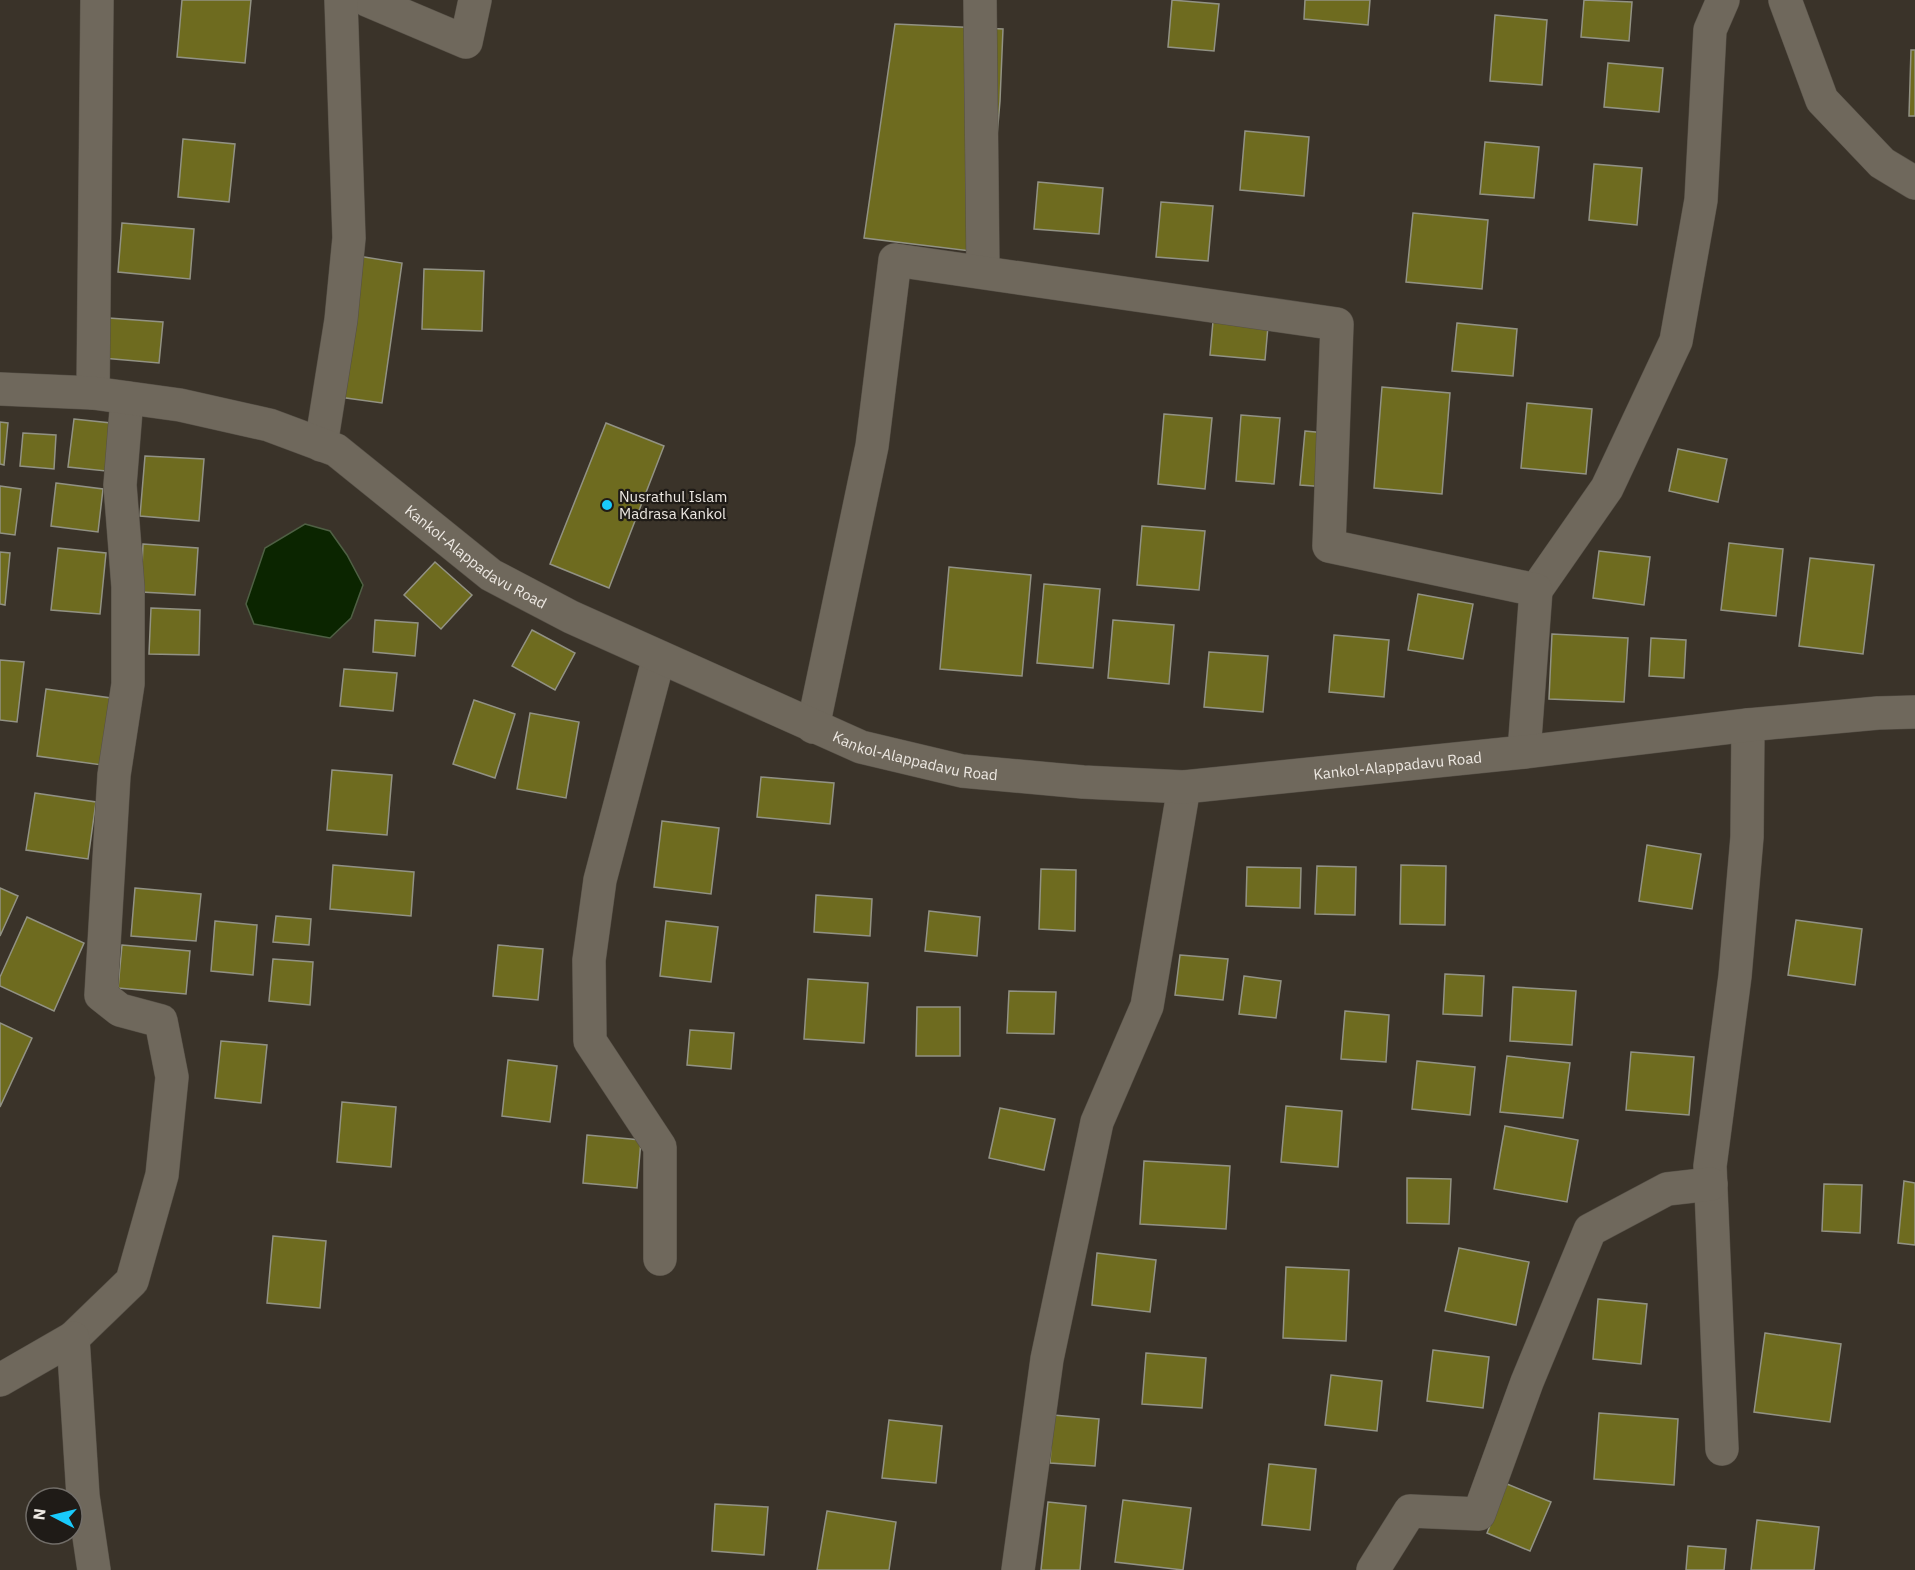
<svg xmlns="http://www.w3.org/2000/svg" width="1915" height="1570" viewBox="0 0 1915 1570" font-family="'IBM Plex Sans',sans-serif">
  <rect width="100%" height="100%" fill="#3a3329"/>
  <polygon fill="#0b2500" stroke="#4f6044" stroke-width="1.5" points="305,524 330,531 347,555 363,585 351,618 330,638 254,624 246,604 265,548"/>
  <g fill="#6e6b1f" stroke="#929284" stroke-width="1.5">
    <polygon points="182,0 251,0 245,63 177,57"/>
    <polygon points="1172,0 1219,4 1214,51 1168,47"/>
    <polygon points="1305,0 1370,0 1368,25 1304,19"/>
    <polygon points="1584,0 1632,2 1629,41 1581,37"/>
    <polygon points="1495,15 1547,20 1542,85 1490,81"/>
    <polygon points="895,24 1003,29 1000,101 987,253 864,238"/>
    <polygon points="1911,50 1915,50 1915,116 1909,116"/>
    <polygon points="1608,63 1663,68 1659,112 1604,107"/>
    <polygon points="1245,131 1309,137 1304,196 1240,190"/>
    <polygon points="183,139 235,144 229,202 178,197"/>
    <polygon points="1485,142 1539,147 1534,198 1480,194"/>
    <polygon points="1594,164 1642,168 1637,225 1589,220"/>
    <polygon points="1038,182 1103,188 1099,234 1034,229"/>
    <polygon points="1161,202 1213,206 1208,261 1156,257"/>
    <polygon points="1413,213 1488,220 1482,289 1406,282"/>
    <polygon points="122,223 194,229 190,279 118,272"/>
    <polygon points="358,256 402,263 382,403 339,397"/>
    <polygon points="424,269 484,271 482,331 422,329"/>
    <polygon points="1214,310 1269,315 1265,360 1210,355"/>
    <polygon points="95,317 163,322 159,363 91,357"/>
    <polygon points="1457,323 1517,329 1513,376 1452,371"/>
    <polygon points="1382,387 1450,393 1442,494 1374,488"/>
    <polygon points="1527,403 1592,409 1586,474 1521,468"/>
    <polygon points="1164,414 1212,418 1205,489 1158,484"/>
    <polygon points="1241,415 1280,418 1274,484 1236,481"/>
    <polygon points="74,419 111,423 106,471 68,467"/>
    <polygon points="0,422 8,423 4,465 0,464"/>
    <polygon points="606,423 664,446 609,588 550,564"/>
    <polygon points="1305,431 1347,435 1342,488 1300,485"/>
    <polygon points="23,433 56,435 54,469 20,466"/>
    <polygon points="1678,449 1727,459 1718,502 1669,491"/>
    <polygon points="145,456 204,459 199,521 140,516"/>
    <polygon points="56,483 103,489 98,532 51,526"/>
    <polygon points="0,486 21,489 15,535 0,533"/>
    <polygon points="1142,526 1205,531 1199,590 1137,585"/>
    <polygon points="1729,543 1783,549 1776,616 1721,610"/>
    <polygon points="143,544 198,548 195,595 141,592"/>
    <polygon points="58,548 106,553 100,614 51,610"/>
    <polygon points="1599,551 1650,557 1644,605 1593,598"/>
    <polygon points="0,552 10,553 5,605 0,604"/>
    <polygon points="1810,558 1874,565 1863,654 1799,646"/>
    <polygon points="435,562 472,595 441,629 404,595"/>
    <polygon points="949,567 1031,575 1022,676 940,669"/>
    <polygon points="1044,584 1100,589 1093,668 1037,663"/>
    <polygon points="1418,594 1473,604 1463,659 1408,650"/>
    <polygon points="151,608 200,610 199,655 149,654"/>
    <polygon points="375,620 418,623 415,656 373,652"/>
    <polygon points="1113,620 1174,625 1169,684 1108,678"/>
    <polygon points="532,630 575,653 555,690 512,666"/>
    <polygon points="1552,634 1628,638 1624,702 1549,699"/>
    <polygon points="1334,635 1389,640 1384,697 1329,692"/>
    <polygon points="1651,638 1686,640 1684,678 1649,676"/>
    <polygon points="1209,652 1268,656 1263,712 1204,707"/>
    <polygon points="0,660 24,662 17,722 0,720"/>
    <polygon points="344,669 397,673 393,711 340,706"/>
    <polygon points="46,689 111,698 102,765 37,756"/>
    <polygon points="474,700 515,714 495,778 453,764"/>
    <polygon points="530,713 579,722 566,798 517,789"/>
    <polygon points="332,770 392,775 387,835 327,830"/>
    <polygon points="761,777 834,783 830,824 757,817"/>
    <polygon points="35,793 96,802 88,859 26,850"/>
    <polygon points="662,821 719,828 711,894 654,887"/>
    <polygon points="1647,845 1701,854 1692,909 1639,901"/>
    <polygon points="333,865 414,872 411,916 330,909"/>
    <polygon points="1401,865 1446,866 1445,925 1400,924"/>
    <polygon points="1317,866 1356,867 1355,915 1315,914"/>
    <polygon points="1247,867 1301,868 1300,908 1246,906"/>
    <polygon points="1041,869 1076,870 1075,931 1039,929"/>
    <polygon points="0,888 18,896 0,936"/>
    <polygon points="135,888 201,894 196,941 131,936"/>
    <polygon points="816,895 872,899 870,936 814,932"/>
    <polygon points="929,911 980,917 977,956 925,951"/>
    <polygon points="276,916 311,919 309,945 273,942"/>
    <polygon points="27,917 84,943 54,1011 0,986 0,977"/>
    <polygon points="1796,920 1862,929 1855,985 1788,975"/>
    <polygon points="215,921 257,925 253,975 211,971"/>
    <polygon points="666,921 718,927 711,982 660,976"/>
    <polygon points="122,945 190,951 186,994 118,988"/>
    <polygon points="498,945 543,949 538,1000 493,996"/>
    <polygon points="1180,955 1228,959 1223,1000 1175,995"/>
    <polygon points="273,959 313,962 310,1005 269,1001"/>
    <polygon points="1445,974 1484,976 1482,1016 1443,1014"/>
    <polygon points="1244,976 1281,981 1276,1018 1239,1014"/>
    <polygon points="808,979 868,983 864,1043 804,1039"/>
    <polygon points="1513,987 1576,991 1572,1045 1510,1041"/>
    <polygon points="1009,991 1056,992 1054,1034 1007,1033"/>
    <polygon points="917,1007 960,1007 960,1056 916,1056"/>
    <polygon points="1345,1011 1389,1015 1386,1062 1341,1059"/>
    <polygon points="0,1023 32,1038 0,1107"/>
    <polygon points="690,1030 734,1033 731,1069 687,1065"/>
    <polygon points="221,1041 267,1045 261,1103 215,1098"/>
    <polygon points="1631,1052 1694,1057 1689,1115 1626,1110"/>
    <polygon points="1507,1056 1570,1063 1563,1118 1500,1112"/>
    <polygon points="508,1060 557,1066 550,1122 502,1116"/>
    <polygon points="1417,1061 1475,1067 1470,1115 1412,1109"/>
    <polygon points="342,1102 396,1107 391,1167 337,1162"/>
    <polygon points="1286,1106 1342,1111 1338,1167 1281,1162"/>
    <polygon points="1000,1108 1055,1119 1044,1170 989,1158"/>
    <polygon points="1505,1126 1578,1140 1567,1202 1494,1189"/>
    <polygon points="587,1135 641,1140 637,1188 583,1183"/>
    <polygon points="1144,1161 1230,1166 1226,1229 1140,1224"/>
    <polygon points="1407,1178 1451,1179 1449,1224 1407,1223"/>
    <polygon points="1904,1181 1915,1183 1915,1245 1898,1243"/>
    <polygon points="1824,1184 1862,1185 1860,1233 1822,1231"/>
    <polygon points="273,1236 326,1241 320,1308 267,1303"/>
    <polygon points="1459,1248 1529,1262 1516,1325 1445,1311"/>
    <polygon points="1097,1253 1156,1260 1150,1312 1092,1305"/>
    <polygon points="1286,1267 1349,1270 1346,1341 1283,1338"/>
    <polygon points="1598,1299 1647,1304 1641,1364 1593,1359"/>
    <polygon points="1765,1333 1841,1344 1830,1422 1754,1412"/>
    <polygon points="1433,1350 1489,1357 1483,1408 1427,1401"/>
    <polygon points="1146,1353 1206,1358 1202,1408 1142,1404"/>
    <polygon points="1331,1375 1382,1381 1377,1431 1325,1425"/>
    <polygon points="1599,1413 1678,1419 1674,1485 1594,1479"/>
    <polygon points="1053,1415 1099,1419 1095,1466 1050,1463"/>
    <polygon points="889,1420 942,1426 936,1483 882,1478"/>
    <polygon points="1269,1464 1316,1469 1310,1530 1262,1525"/>
    <polygon points="1507,1484 1551,1502 1530,1551 1487,1533"/>
    <polygon points="1123,1500 1191,1508 1183,1570 1115,1562"/>
    <polygon points="1048,1502 1086,1506 1080,1570 1041,1570"/>
    <polygon points="715,1504 768,1507 764,1555 712,1551"/>
    <polygon points="827,1511 896,1522 889,1570 817,1570"/>
    <polygon points="1757,1520 1819,1527 1814,1570 1751,1570"/>
    <polygon points="1688,1546 1726,1549 1724,1570 1686,1570"/>
  </g>
  <g fill="none" stroke-linecap="round" stroke-linejoin="round">
    <g stroke="#565047" stroke-width="34">
      <g id="street">
        <polyline points="367,0 466,42 475,0"/>
        <polyline points="980,0 983,272"/>
        <polyline points="1785,0 1822,100 1882,163 1915,183"/>
        <polyline points="93,393 97,0"/>
        <polyline points="321,445 341,320 349,238 341,0"/>
        <polyline points="1536,590 1607,488 1676,341 1701,200 1710,30 1723,0"/>
        <polyline points="659,657 600,880 589,960 590,1041 660,1147 660,1259"/>
        <polyline points="813,727 872,446 895,260 1337,324 1329,546 1536,590 1524,752"/>
        <polyline points="73,1338 132,1281 162,1175 172,1077 161,1021 120,1010 101,995 114,775 128,684 128,587 120,485 127,398"/>
        <polyline points="0,1380 73,1338 83,1496 94,1570"/>
        <polyline points="1722,1449 1710,1166 1735,976 1747,837 1748,725"/>
        <polyline points="1018,1570 1047,1359 1097,1122 1147,1006 1184,787"/>
        <polyline points="1373,1570 1410,1511 1479,1514 1527,1382 1590,1230 1667,1189 1711,1184"/>
      </g>
    </g>
    <g stroke="#565047" stroke-width="34">
      <g id="secondary">
        <path id="s1" d="M0,389L93,393L180,405L269,425L336,450L491,575L571,617L861,747L962,771L1083,782L1184,787L1524,752L1748,725L1878,713L1915,712"/>
      </g>
    </g>
    <use href="#street" stroke="#6f685c" stroke-width="33"/>
    <use href="#secondary" stroke="#6f685c" stroke-width="33"/>
  </g>
  <circle fill="#19cafc" stroke="#1f1b17" stroke-width="2" cx="607" cy="505" r="6"/>
  <g text-anchor="middle" dominant-baseline="central" stroke-width="4.5" stroke-linejoin="round" paint-order="stroke">
    <g font-size="15" fill="#ede8e2" stroke="#1f1b17" text-anchor="start">
      <text x="619" y="496">Nusrathul Islam<tspan x="619" dy="17">Madrasa Kankol</tspan></text>
    </g>
    <g font-size="15" fill="#ede8e2" stroke="#1f1b17">
      <text stroke="none"><textPath href="#s1" startOffset="520">Kankol-Alappadavu Road</textPath></text>
      <text stroke="none"><textPath href="#s1" startOffset="1006">Kankol-Alappadavu Road</textPath></text>
      <text stroke="none"><textPath href="#s1" startOffset="1492">Kankol-Alappadavu Road</textPath></text>
    </g>
  </g>
  <g transform="translate(54 1516) rotate(277)"><circle r="28" fill="#1f1b17" stroke="#716d68" stroke-width="1.5"/>
  <path d="M0-4.5L10 22L0 15L-10 22Z" fill="#19cafc"/>
  <text y="-9" font-size="16" font-weight="bold" text-anchor="middle" fill="#ede8e2">N</text>
  </g>
</svg>
